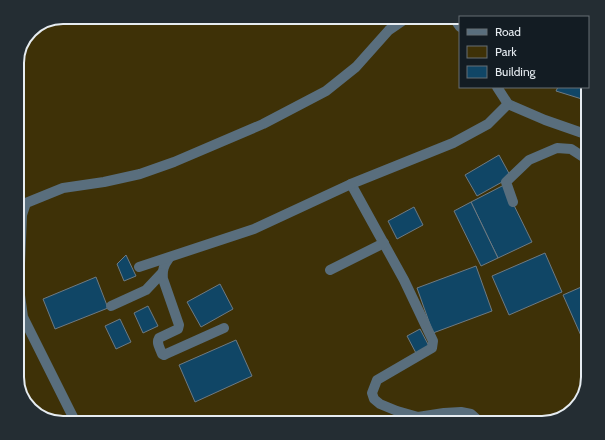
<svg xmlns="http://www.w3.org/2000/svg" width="605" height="440" viewBox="0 0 605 440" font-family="Cabin,sans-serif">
  <rect width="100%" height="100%" fill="#1c262d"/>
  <polygon fill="#3e3107" points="63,17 460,17 460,87 588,87 588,377 579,405 542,423 63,423 35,414 17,380 17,60 33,29"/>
  <g fill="#104666" stroke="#6e7a82">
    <polygon points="558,87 588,87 588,91 585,100 556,91"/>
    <polygon points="499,155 511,177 477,196 465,175"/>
    <polygon points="504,185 532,242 498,258 471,202"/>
    <polygon points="471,202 498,258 481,266 454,211"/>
    <polygon points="414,207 423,225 397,239 388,221"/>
    <polygon points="545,253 562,292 509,315 492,276"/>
    <polygon points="126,255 136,276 124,281 117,264"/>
    <polygon points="476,266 492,311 433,333 417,288"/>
    <polygon points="96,277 108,308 55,329 43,299"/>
    <polygon points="220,284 233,309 201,327 187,302"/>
    <polygon points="588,284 588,346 586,347 563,295"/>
    <polygon points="148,306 158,326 143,333 134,313"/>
    <polygon points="120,319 131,342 116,349 105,326"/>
    <polygon points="420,329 430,348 417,355 407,336"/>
    <polygon points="236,340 252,376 195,402 179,365"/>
  </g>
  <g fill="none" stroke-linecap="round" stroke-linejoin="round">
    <g stroke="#596e7d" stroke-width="10">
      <polyline points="453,17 460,27"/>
      <polyline points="497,87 508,104 545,120 588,135"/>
      <polyline points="351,184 404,280 433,341 432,348 377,380 372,393 374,399 380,404 397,411 418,417 444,413 461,412 471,414 481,423"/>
      <polyline points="513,202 506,182 529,160 557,148 571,149 588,160"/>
      <path d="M169,258C164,265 162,270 163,279L179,325L178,329L159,338C156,343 160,348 162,354L164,355L166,354L224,328"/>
      <polyline points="139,267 254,229 351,184 453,143 488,124 508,104"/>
      <polyline points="330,270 384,243"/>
      <polyline points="111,306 146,290 162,273"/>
      <polyline points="76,423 23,317 19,288 22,215 26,203 63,188 104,182 140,174 174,162 263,124 326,91 356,67 389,30 408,17"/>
    </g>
  </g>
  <path d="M0 0H605V440H0ZM63 24H542A39 39 0 0 1 581 63V377A39 39 0 0 1 542 416H63A39 39 0 0 1 24 377V63A39 39 0 0 1 63 24Z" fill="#242d33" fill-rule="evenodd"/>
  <path fill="none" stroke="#e6ecf1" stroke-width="2" d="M63 24H542A39 39 0 0 1 581 63V377A39 39 0 0 1 542 416H63A39 39 0 0 1 24 377V63A39 39 0 0 1 63 24Z"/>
  <rect x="459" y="16" width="130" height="72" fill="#131c23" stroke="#676f75"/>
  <rect x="467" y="29" width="20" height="6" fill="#596e7d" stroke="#676f75"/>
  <text x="495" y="36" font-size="12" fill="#e6ecf1">Road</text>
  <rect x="467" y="46" width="20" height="12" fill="#3e3107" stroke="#676f75"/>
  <text x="495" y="56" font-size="12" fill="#e6ecf1">Park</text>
  <rect x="467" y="66" width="20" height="12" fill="#104666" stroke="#676f75"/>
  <text x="495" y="76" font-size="12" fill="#e6ecf1">Building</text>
</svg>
